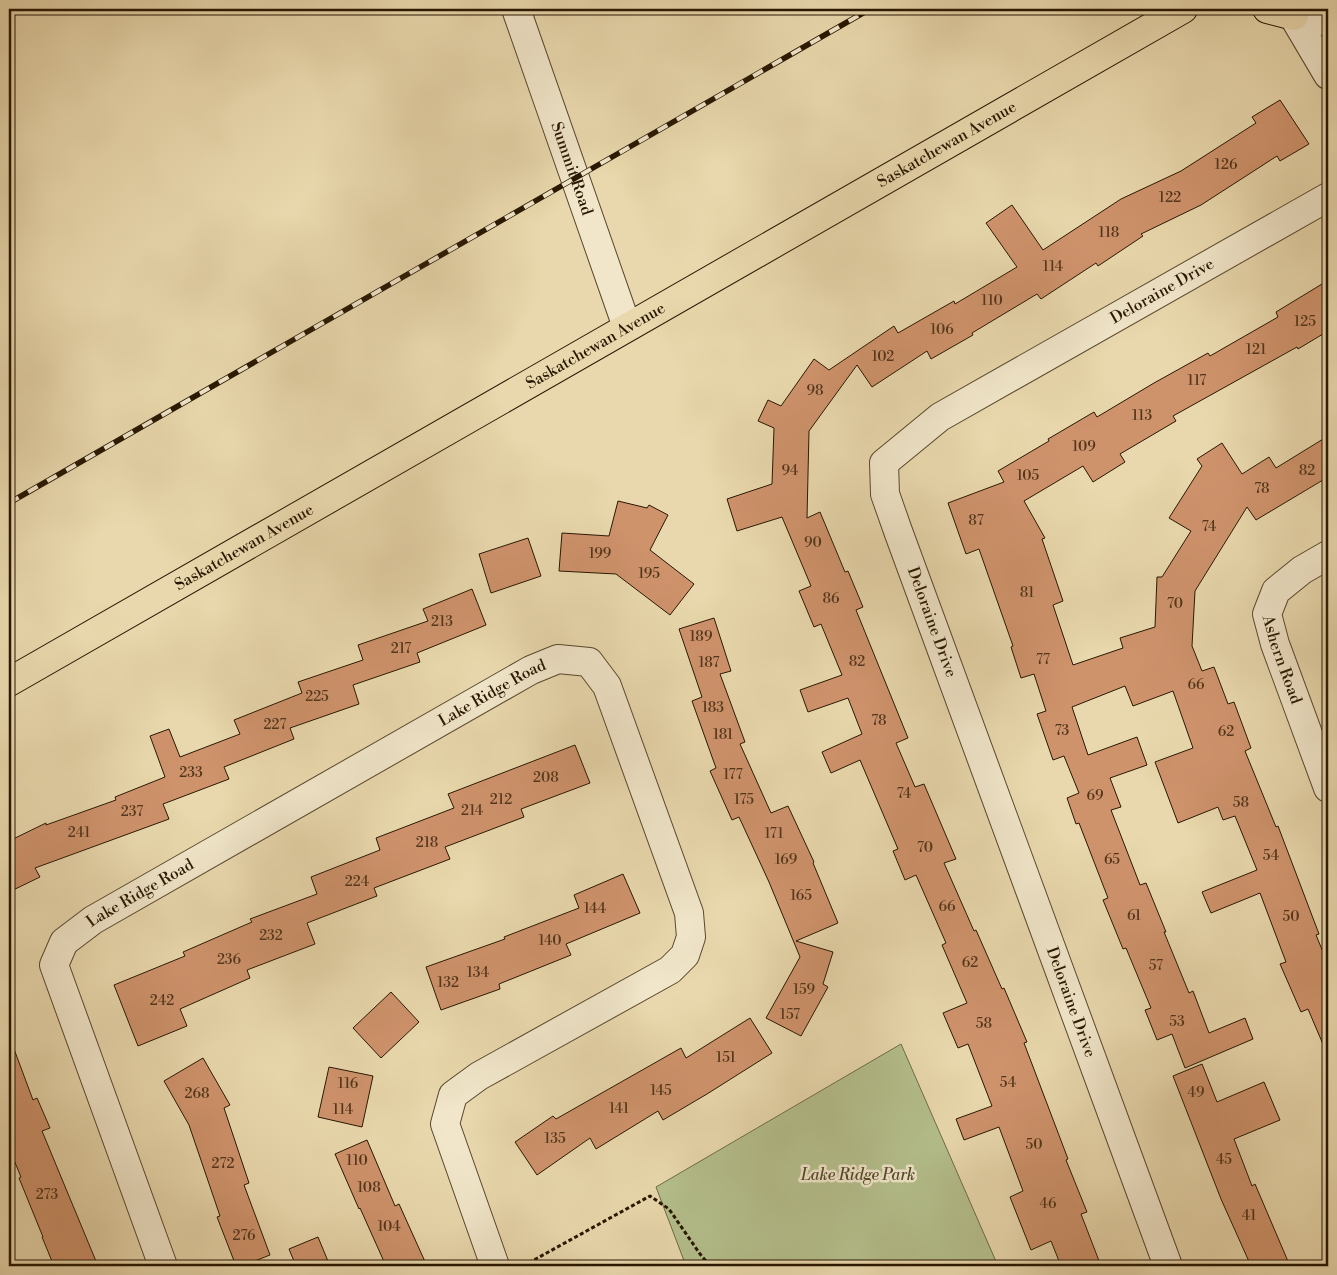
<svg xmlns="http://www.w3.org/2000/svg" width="1337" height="1275" viewBox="0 0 1337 1275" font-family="'Libre Bodoni',serif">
  <rect width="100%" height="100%" fill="#e9d8ad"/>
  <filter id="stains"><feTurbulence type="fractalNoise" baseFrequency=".004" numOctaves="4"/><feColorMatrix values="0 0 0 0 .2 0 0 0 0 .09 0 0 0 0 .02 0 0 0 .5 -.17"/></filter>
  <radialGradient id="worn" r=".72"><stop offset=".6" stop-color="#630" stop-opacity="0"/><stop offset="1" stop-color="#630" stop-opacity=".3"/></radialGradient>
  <polygon fill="#b4bf8c" stroke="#6e6b47" points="901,1044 998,1266 686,1266 656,1187"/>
  <g fill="#cf936c" stroke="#281702">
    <polygon points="1280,100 1309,144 1280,161 1277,156 1201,205 1141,234 1143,236 1098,266 1096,263 1041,299 1037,294 972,333 973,335 931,359 927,351 872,387 857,365 809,431 807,518 820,512 845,572 848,571 863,607 856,610 908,738 896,743 915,787 924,784 956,859 944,863 974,931 976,930 1002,989 1004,988 1027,1042 1024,1043 1068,1159 1066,1160 1087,1212 1081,1214 1101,1266 1061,1266 1051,1241 1031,1250 1010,1197 1023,1191 999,1127 964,1140 956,1119 992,1106 968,1044 958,1048 943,1013 967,1003 942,945 946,943 916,875 905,880 893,851 898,849 860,760 831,773 822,752 862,734 848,698 808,712 800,690 842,675 821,624 814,627 799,591 811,586 782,517 737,531 727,499 772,484 774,428 758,421 768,400 781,406 814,359 829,370 894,326 898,333 954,301 955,304 1017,267 986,223 1012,205 1043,250 1121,199 1181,171 1256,123 1252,117"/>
    <polygon points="1322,284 1328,295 1328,331 1298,349 1297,347 1173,416 1176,421 1120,454 1125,462 1093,482 1083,466 1024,501 1045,538 1042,539 1063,601 1053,605 1073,665 1123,648 1120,638 1155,627 1157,577 1162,577 1191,531 1169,518 1202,466 1197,459 1222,443 1242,474 1269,457 1276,468 1328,436 1328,477 1256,520 1247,507 1195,591 1192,646 1202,671 1214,667 1228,704 1234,702 1251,748 1245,751 1276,827 1278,826 1319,934 1316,935 1328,964 1328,1056 1308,1009 1301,1012 1280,964 1286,962 1260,893 1211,913 1202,892 1257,870 1235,816 1223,820 1218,807 1178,823 1155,762 1193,748 1173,691 1133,706 1125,686 1072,707 1088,755 1137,737 1147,765 1110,778 1121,807 1111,810 1140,885 1146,883 1166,932 1164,932 1189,993 1193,991 1209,1033 1245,1018 1253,1039 1185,1068 1172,1034 1157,1040 1145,1010 1151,1008 1126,948 1123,949 1103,900 1108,898 1079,823 1076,824 1067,798 1079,793 1064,756 1053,760 1037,714 1046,711 1034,674 1021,678 1011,647 1013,646 979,549 966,554 948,503 1004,482 998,471 1049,441 1048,439 1094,412 1097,417 1154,383 1208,353 1210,356 1278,317 1276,312"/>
    <polygon points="618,501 647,508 649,505 668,515 650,550 694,584 670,615 616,574 559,571 562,533 609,536"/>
    <polygon points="528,538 541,576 491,593 479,554"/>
    <polygon points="472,589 486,625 417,653 420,662 353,685 359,704 290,728 294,739 224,767 229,779 163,804 169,819 35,868 40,877 9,892 9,841 46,823 46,825 116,800 115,797 165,777 150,736 169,729 180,757 240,734 234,720 302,693 298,682 363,660 358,645 428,621 423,609"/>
    <polygon points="714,618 731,671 720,674 745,742 740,744 771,813 788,806 814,862 813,863 838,923 796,941 833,952 823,984 828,987 801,1036 766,1018 800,957 769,882 739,817 732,820 710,771 716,768 692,701 702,697 679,629"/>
    <polygon points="575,745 590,783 521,809 524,817 445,847 450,859 374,888 377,896 307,923 315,944 247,970 250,978 180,1009 187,1026 138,1046 114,985 185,956 183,952 252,922 250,919 317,894 311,877 380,850 376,838 454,808 448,794"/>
    <polygon points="623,874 640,913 566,944 571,955 499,984 500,989 441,1010 426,967 505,939 504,937 579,908 574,895"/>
    <polygon points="391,992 419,1022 381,1058 353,1028"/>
    <polygon points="750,1018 772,1053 707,1094 663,1120 658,1111 596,1149 590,1138 537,1175 515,1142 553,1116 556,1119 681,1048 686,1058"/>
    <polygon points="11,1041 33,1100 37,1098 50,1128 42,1131 98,1266 54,1266 42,1237 43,1237 19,1178 21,1177 9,1148 9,1042"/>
    <polygon points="203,1058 230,1105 224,1108 249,1183 244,1185 270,1255 242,1266 236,1266 217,1217 220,1216 189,1125 164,1081"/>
    <polygon points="1202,1064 1217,1102 1264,1082 1280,1120 1234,1139 1252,1186 1255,1184 1290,1266 1251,1266 1221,1199 1173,1076"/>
    <polygon points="329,1067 373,1076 362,1127 318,1117"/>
    <polygon points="367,1140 395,1206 399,1204 427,1266 386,1266 360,1208 359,1209 335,1154"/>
    <polygon points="318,1237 330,1266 296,1266 289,1249"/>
  </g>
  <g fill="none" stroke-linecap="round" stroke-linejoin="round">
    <g stroke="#58472d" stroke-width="30">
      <g id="minor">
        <path id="s1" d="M516,9L627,327"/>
        <polyline points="1289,9 1328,75"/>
        <polyline points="1320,9 1328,23"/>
        <path id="s2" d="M1328,555L1302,570L1276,591L1267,614L1275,644L1328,788"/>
        <path id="s3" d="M163,1266L54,965L64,942L93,920L531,670L558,659L589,662L607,686L689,913L691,937L685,955L670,970L479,1076L453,1095L445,1124L495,1266"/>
        <path id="s4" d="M1168,1266L898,531L885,494L884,463L940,417L1328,197"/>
      </g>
    </g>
    <g stroke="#281702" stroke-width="30">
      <g id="major">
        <polyline points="1267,9 1294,16"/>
        <path id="s5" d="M9,682L1183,9"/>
      </g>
    </g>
    <polyline stroke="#281702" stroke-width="3" stroke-dasharray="4 2.5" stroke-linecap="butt" points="523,1266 650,1196 669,1209 700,1254 710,1266"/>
    <use href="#minor" stroke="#f1e6ca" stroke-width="28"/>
    <use href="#major" stroke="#e9d8ad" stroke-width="28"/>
    <g stroke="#281702" stroke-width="5.5">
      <polyline id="rail" points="9,503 870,9"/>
    </g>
    <use href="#rail" stroke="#f1e6ca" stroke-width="4" stroke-dasharray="11" stroke-linecap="butt"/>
  </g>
  <g text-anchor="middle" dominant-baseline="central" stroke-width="5" stroke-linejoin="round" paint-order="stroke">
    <g font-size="14" fill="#52361c">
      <text x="1226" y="165">126</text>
      <text x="1170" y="198">122</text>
      <text x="1109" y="233">118</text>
      <text x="1053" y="267">114</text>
      <text x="992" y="301">110</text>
      <text x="1305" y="322">125</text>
      <text x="942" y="330">106</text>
      <text x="1256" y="350">121</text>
      <text x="883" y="357">102</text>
      <text x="1197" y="381">117</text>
      <text x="815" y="391">98</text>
      <text x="1142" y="416">113</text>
      <text x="1084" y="447">109</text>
      <text x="790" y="471">94</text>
      <text x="1307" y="471">82</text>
      <text x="1028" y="476">105</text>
      <text x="1262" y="489">78</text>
      <text x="976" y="521">87</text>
      <text x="1209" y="527">74</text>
      <text x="813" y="543">90</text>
      <text x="600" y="554">199</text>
      <text x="649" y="574">195</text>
      <text x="1027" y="593">81</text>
      <text x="831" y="599">86</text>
      <text x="1175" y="604">70</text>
      <text x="442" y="622">213</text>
      <text x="701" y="637">189</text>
      <text x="401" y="649">217</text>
      <text x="1043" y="660">77</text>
      <text x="857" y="662">82</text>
      <text x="709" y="663">187</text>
      <text x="1196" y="685">66</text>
      <text x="317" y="697">225</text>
      <text x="713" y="708">183</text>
      <text x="879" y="721">78</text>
      <text x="275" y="725">227</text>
      <text x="1062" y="731">73</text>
      <text x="1226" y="732">62</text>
      <text x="723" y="735">181</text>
      <text x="191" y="773">233</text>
      <text x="733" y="775">177</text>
      <text x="546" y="778">208</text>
      <text x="904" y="794">74</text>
      <text x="1095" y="796">69</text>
      <text x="501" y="800">212</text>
      <text x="744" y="800">175</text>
      <text x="1241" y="803">58</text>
      <text x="472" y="811">214</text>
      <text x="132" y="812">237</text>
      <text x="79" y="833">241</text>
      <text x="774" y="834">171</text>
      <text x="427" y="843">218</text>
      <text x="925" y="848">70</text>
      <text x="1271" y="856">54</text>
      <text x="786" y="860">169</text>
      <text x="1112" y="860">65</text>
      <text x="357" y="882">224</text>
      <text x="801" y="896">165</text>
      <text x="947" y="907">66</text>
      <text x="595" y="909">144</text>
      <text x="1134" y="916">61</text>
      <text x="1291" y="917">50</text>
      <text x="271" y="936">232</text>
      <text x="550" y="941">140</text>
      <text x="229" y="960">236</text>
      <text x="970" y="963">62</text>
      <text x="1156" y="966">57</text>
      <text x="478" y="973">134</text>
      <text x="448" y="983">132</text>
      <text x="804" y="990">159</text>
      <text x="162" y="1001">242</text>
      <text x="790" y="1015">157</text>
      <text x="1177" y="1022">53</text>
      <text x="984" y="1024">58</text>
      <text x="726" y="1058">151</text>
      <text x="1008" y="1083">54</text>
      <text x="348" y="1084">116</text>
      <text x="661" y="1091">145</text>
      <text x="1196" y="1093">49</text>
      <text x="197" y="1094">268</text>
      <text x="619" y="1109">141</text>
      <text x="343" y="1110">114</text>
      <text x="555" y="1139">135</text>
      <text x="1034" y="1145">50</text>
      <text x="1224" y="1160">45</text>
      <text x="357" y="1161">110</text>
      <text x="223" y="1164">272</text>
      <text x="369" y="1188">108</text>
      <text x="47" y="1195">273</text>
      <text x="1048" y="1204">46</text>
      <text x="1249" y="1216">41</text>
      <text x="389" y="1227">104</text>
      <text x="244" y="1236">276</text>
    </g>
    <g font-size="16" fill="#281702" stroke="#f1e6ca">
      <text stroke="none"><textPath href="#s5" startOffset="1081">Saskatchewan Avenue</textPath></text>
      <text stroke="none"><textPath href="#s1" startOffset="169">Summit Road</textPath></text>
      <text stroke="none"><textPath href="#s4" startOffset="1181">Deloraine Drive</textPath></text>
      <text stroke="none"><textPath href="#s5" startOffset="676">Saskatchewan Avenue</textPath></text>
      <text stroke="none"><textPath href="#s5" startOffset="271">Saskatchewan Avenue</textPath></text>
      <text transform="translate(932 622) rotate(70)">Deloraine Drive</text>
      <text stroke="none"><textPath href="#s2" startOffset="136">Ashern Road</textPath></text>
      <text stroke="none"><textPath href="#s3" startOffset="841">Lake Ridge Road</textPath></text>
      <text stroke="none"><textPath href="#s3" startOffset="436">Lake Ridge Road</textPath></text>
      <text transform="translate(1071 1002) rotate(70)">Deloraine Drive</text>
    </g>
    <g font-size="16" font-style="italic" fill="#52492b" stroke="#f1e6ca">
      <text x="858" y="1175">Lake Ridge Park</text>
    </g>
  </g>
  <rect width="1337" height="1275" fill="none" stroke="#e9d8ad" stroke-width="30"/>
  <rect x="10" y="10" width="1317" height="1255" fill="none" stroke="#281702" stroke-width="2.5"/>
  <rect x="15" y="15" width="1307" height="1245" fill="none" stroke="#281702"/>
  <rect width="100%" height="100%" filter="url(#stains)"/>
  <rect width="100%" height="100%" fill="url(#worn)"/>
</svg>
